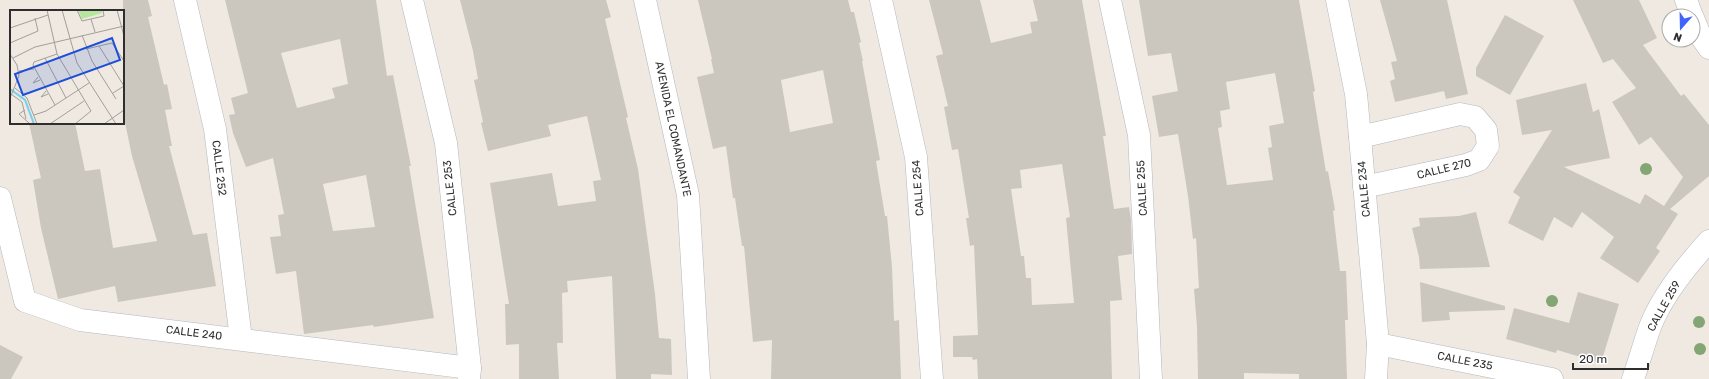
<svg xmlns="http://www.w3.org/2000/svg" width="1709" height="379" viewBox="0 0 1709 379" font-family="Rubik,sans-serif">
  <rect width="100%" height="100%" fill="#efe9e1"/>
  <g fill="#cbc7bf" fill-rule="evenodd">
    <polygon points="123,0 148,0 152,16 148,17 164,85 167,84 172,109 165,110 172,146 169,146 193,235 207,233 216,286 118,302 115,286 58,299 41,228 33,180 41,178 29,123 75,123 85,171 100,169 113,248 157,241 132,156 123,113"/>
    <path d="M225,0H376L387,76L393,75L411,166H409L434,318L374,327L373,325L304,334L296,271L276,274L270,237L281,236L278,215L284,214L273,158L246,167L233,133L229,115L235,114L231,98L248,93ZM340,39L348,84L332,88L335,98L297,108L281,53ZM366,175L375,227L333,231L323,184Z"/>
    <polygon points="460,0 606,0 611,17 605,19 628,117 626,118 638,169 655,294 659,338 671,339 672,375 651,374 651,379 616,379 612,276 567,281 568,292 562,293 563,343 557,343 559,379 519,379 519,344 506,345 505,304 509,304 490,183 552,173 558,206 596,201 593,181 601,180 587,116 548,125 551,136 488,151 481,123 483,122 474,80 478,79 473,51"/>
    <path d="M698,0H848L851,12H854L861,42L859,43L863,61H862L880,160L876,161L885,216H887L892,267L894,321L899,320L901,379H771L772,340L753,342L744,246H742L735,198H733L726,146L713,149L697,77L714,73L711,59H712ZM823,70L833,123L790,132L781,80Z"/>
    <path d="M929,0H980L991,43L1032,33L1030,22L1038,21L1033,0H1082L1106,136H1103L1114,209L1129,207L1131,220L1132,254L1118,256L1122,300L1110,301L1112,379H978L977,359L973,360L972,357H953V336L978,335L974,245L970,246L966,218H969L958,149L952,150L944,107L948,106L936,56L943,54ZM1062,164L1070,217L1066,218L1074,303L1032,305L1031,278H1026L1024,256H1021L1011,189L1022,188L1020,170Z"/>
    <path d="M1139,0H1299L1315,91L1313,92L1326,172L1328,171L1335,210L1333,211L1340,271H1346L1348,320H1345L1347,379H1299V374L1244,373V379H1198L1197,327L1194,289L1199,288L1196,238L1193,239L1188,196L1178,134L1159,137L1152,96L1178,91L1171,53L1148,56ZM1275,73L1284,123L1269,126L1272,147L1268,148L1273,180L1227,185L1218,128L1222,127L1220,111L1230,109L1226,82Z"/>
    <polygon points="1380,0 1447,0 1468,94 1446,99 1444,91 1395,102 1390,81 1395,79 1391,62 1397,61"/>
    <polygon points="1573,0 1639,0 1657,38 1643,45 1681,96 1684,94 1709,125 1709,176 1670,209 1678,214 1656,248 1660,251 1638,283 1600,258 1614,237 1582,212 1572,228 1554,217 1543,241 1508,223 1520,197 1513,192 1552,130 1522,135 1516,100 1586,83 1593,112 1599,109 1610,158 1564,167 1640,204 1645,194 1664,206 1683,177 1651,137 1639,145 1612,102 1636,88 1613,59 1603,63"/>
    <polygon points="1505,15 1544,36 1510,95 1476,76 1476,68"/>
    <polygon points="1476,212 1490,267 1420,269 1419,257 1412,228 1420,226 1419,218 1459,216"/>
    <polygon points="1420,282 1505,306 1505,310 1449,312 1450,320 1422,322"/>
    <polygon points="1578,292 1619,304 1601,363 1557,350 1556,353 1506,339 1514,308 1569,323"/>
    <polygon points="0,345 23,357 11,379 0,379"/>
  </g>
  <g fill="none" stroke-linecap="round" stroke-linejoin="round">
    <g stroke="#b4b7c1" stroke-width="23">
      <g id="street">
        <polyline points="185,0 215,129 241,339"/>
        <polyline points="412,0 446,143 470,368 469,379"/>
        <polyline points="881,0 916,157 932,379"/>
        <polyline points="1110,0 1139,135 1151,379"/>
        <polyline points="1337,0 1356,94 1360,137 1378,344 1376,379"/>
        <polyline points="1686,0 1692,16"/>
        <polyline points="1693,18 1700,35 1709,48"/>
        <polyline points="1360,137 1460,114 1475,117 1486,130 1488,146 1479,160 1466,165 1364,187"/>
        <polyline points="0,198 25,301 80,320 470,368"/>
        <polyline points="1378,344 1552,379"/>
        <path d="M1633,379C1639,362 1644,344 1650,327C1662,296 1687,265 1709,241"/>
      </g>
    </g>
    <g stroke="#b4b7c1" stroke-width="23">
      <polyline id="secondary" points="645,0 688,195 699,379"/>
    </g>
    <use href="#street" stroke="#fff" stroke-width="22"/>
    <use href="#secondary" stroke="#fff" stroke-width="22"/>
  </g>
  <g fill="#84a574">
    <circle cx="1646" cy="169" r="6"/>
    <circle cx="1552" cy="301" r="6"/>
    <circle cx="1699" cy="322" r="6"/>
    <circle cx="1700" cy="349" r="6"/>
  </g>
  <g text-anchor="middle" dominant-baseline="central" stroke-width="3" stroke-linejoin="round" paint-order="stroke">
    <g font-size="11" fill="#2e2e2e" stroke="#fff">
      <text transform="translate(673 129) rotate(78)">AVENIDA EL COMANDANTE</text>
      <text transform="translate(219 168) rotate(83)">CALLE 252</text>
      <text transform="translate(1444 169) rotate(-14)">CALLE 270</text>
      <text transform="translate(450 188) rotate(-96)">CALLE 253</text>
      <text transform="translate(918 188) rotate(-94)">CALLE 254</text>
      <text transform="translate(1142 188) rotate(-93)">CALLE 255</text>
      <text transform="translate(1364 189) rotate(-95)">CALLE 234</text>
      <text transform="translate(1664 306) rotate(-61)">CALLE 259</text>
      <text transform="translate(194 333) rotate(7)">CALLE 240</text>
      <text transform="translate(1465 361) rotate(11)">CALLE 235</text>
    </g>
  </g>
  <g transform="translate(10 10)">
    <rect width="114" height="114" fill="#efe9e1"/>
    <path d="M68,0H92V3L72,9Z" fill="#b6e59e"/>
    <path fill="none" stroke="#75cff0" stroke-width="2" d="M0,79L15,90L24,114"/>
    <path fill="none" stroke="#a29e99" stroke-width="1" d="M37,0L47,44L81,101L65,114M52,0L67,53L106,114M67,0L72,11L94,6L93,0M107,0L114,26M81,9L85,22M0,18L38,5M72,25L82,51L106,89M0,33L28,21L25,8M89,36L114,76M76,39L102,33L114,51M0,44L7,55L9,66L0,88M3,48L25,37L114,16M35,48L56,88M9,61L24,59M28,67L23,73L30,70M5,78L17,88L27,114M36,81L31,87L38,84M103,83L114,76M1,84L12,92L16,109M45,95L23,55L24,52L47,44M15,100L9,104L20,114M24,105L36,101L79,73M40,114L74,91M94,114L114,100"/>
    <path fill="#1d4ed8" fill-opacity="0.15" stroke="#1d4ed8" stroke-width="2" d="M102,28L110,50L13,85L5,64Z"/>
    <rect width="114" height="114" fill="none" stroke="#2e2e2e" stroke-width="2"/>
  </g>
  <g transform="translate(1681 28) rotate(200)"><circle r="19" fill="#ffffff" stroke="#ababab"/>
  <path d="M0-3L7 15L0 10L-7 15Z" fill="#4264fb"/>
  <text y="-6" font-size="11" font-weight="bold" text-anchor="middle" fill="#2e2e2e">N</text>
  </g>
  <path d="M1573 363v6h75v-6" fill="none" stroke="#2e2e2e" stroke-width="2"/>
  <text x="1579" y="363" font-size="12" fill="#2e2e2e" stroke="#ffffff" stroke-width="3" paint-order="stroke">20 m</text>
</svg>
